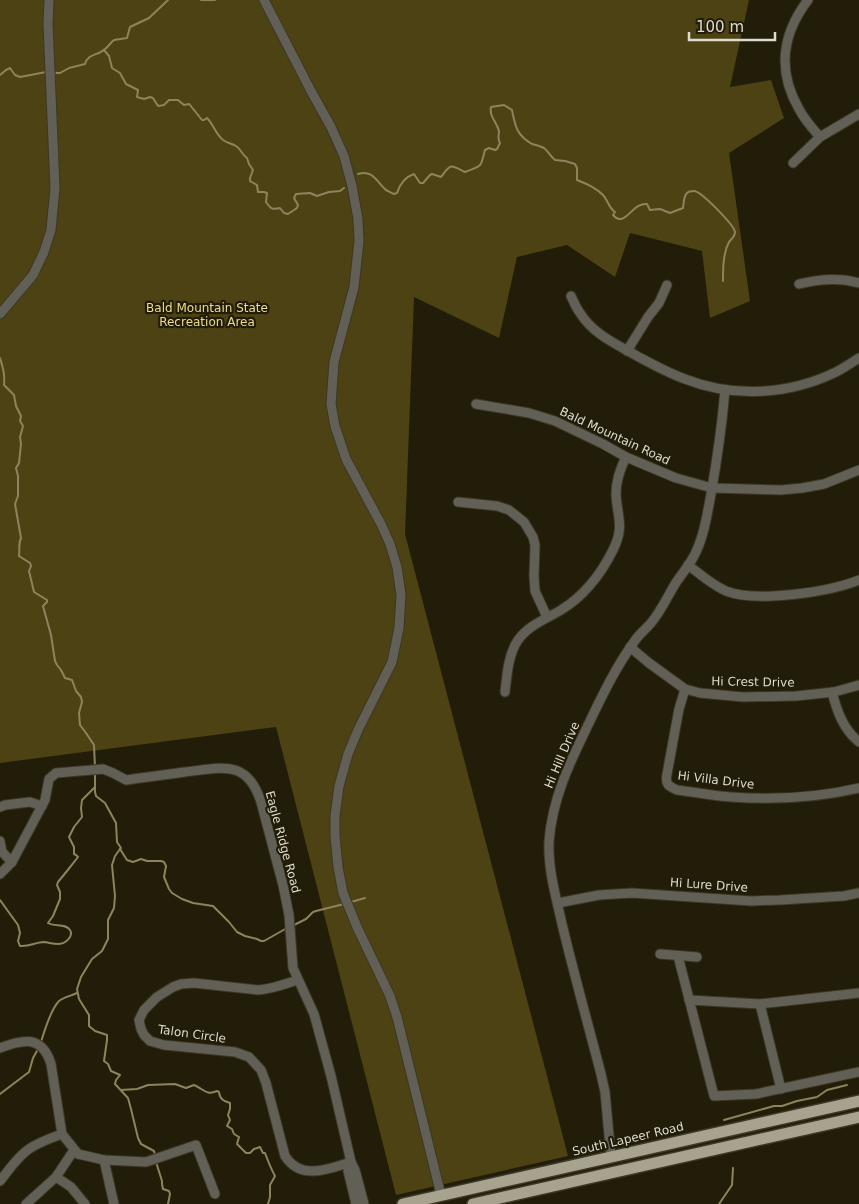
<svg xmlns="http://www.w3.org/2000/svg" width="859" height="1204" viewBox="0 0 859 1204" font-family="'DejaVu Sans',sans-serif">
  <rect width="100%" height="100%" fill="#221d09"/>
  <polygon fill="#4d4213" points="0,0 749,0 730,87 771,80 784,118 729,153 750,301 710,318 702,251 630,233 615,277 567,245 517,257 499,338 414,297 405,534 568,1156 396,1195 276,727 0,763"/>
  <g fill="none" stroke-linecap="round" stroke-linejoin="round">
    <g stroke="#8d845e" stroke-width="2">
      <polyline points="201,0 215,0"/>
      <path d="M104,50L109,56L112,68L120,73L126,84L138,90L137,97L144,99L150,97L153,98L158,106L164,105L169,100H178L184,105L189,104L190,105L202,120H204L207,118C213,124 215,132 221,138C225,143 231,143 236,146C241,149 242,155 247,158L249,164L253,170L250,178V181L257,185L258,192H264L267,193L266,202C271,209 272,210 280,208L284,213L288,214L297,208L298,205L294,198L296,194L310,193L317,196L329,192L340,191L344,188"/>
      <path d="M53,73H60L69,68L85,64C88,53 98,56 105,49C109,46 111,42 114,40L127,38L130,27L149,18L168,0"/>
      <polyline points="0,75 6,70 10,68 15,75 20,77 46,72"/>
      <path d="M358,174C372,169 377,182 386,190C388,191 391,193 394,194L397,193C400,184 405,177 414,174L420,183H423L430,175L432,174L441,177C451,164 449,164 465,172C483,165 480,168 485,150L489,148L495,150L497,149L500,143C497,138 499,136 499,131C497,122 489,117 491,107L504,105L512,110C515,125 516,135 532,144C536,145 540,146 544,148C548,151 550,156 555,160L565,161L575,164L577,168V180C587,184 595,187 603,195C608,200 608,207 615,212L613,215C625,229 632,202 647,204L650,210L660,209L670,213L683,208C684,204 683,197 687,193C688,192 692,191 694,191C701,191 734,225 735,232C735,237 731,239 729,242C723,253 723,269 723,281"/>
      <path d="M0,358C3,368 5,374 4,385L14,395L16,406L21,416L20,421L23,426L20,437L21,444L19,463L16,468L18,476V496L15,504L21,538C18,544 20,549 19,556L30,563L31,566L29,571L34,592L47,600V602L43,606L51,635L55,661L57,665L61,670L65,678L72,680L76,691L81,697L82,702L79,713L80,725L86,733L94,745L95,768"/>
      <polyline points="95,772 95,792 96,796 105,803 116,823 117,842 121,848 120,849 127,860 133,862 141,859 147,861 161,861 164,862 166,866 164,877 169,889 172,893 182,899 193,903 213,906 229,922 237,932 245,936 257,939 261,941 264,941 287,928"/>
      <polyline points="120,849 115,856 112,865 115,896 114,908 108,920 108,939 102,951 92,959 81,977 77,989 79,999 89,1015 89,1026 95,1031 107,1035 107,1040 104,1061 108,1064 111,1071 120,1075 116,1080 115,1084 128,1098 131,1109 138,1138 141,1144 154,1151 155,1155"/>
      <path d="M0,900L18,925L20,933L18,941L20,946C29,947 36,942 44,942C53,943 63,948 70,937C71,935 72,933 70,930C66,923 54,927 48,923L53,916L60,899V892L57,885L58,882L67,871L78,857L76,855L74,854V847L69,837L74,827L82,817L81,808L82,800L95,787"/>
      <polyline points="351,902 365,898"/>
      <polyline points="294,925 306,919 313,912 316,911 344,904"/>
      <path d="M41,1042C44,1032 52,1008 59,1001C64,997 71,996 77,993"/>
      <path d="M121,1090L137,1089L148,1085L175,1084L186,1088L194,1085C204,1089 206,1096 217,1091L219,1092C220,1100 224,1101 230,1103V1109L228,1115L230,1120L227,1126L232,1129L234,1134L239,1137L237,1144L246,1153H250L254,1149L260,1147L263,1153H265C268,1161 271,1169 275,1176L270,1185V1197L268,1204"/>
      <polyline points="0,1094 29,1072 33,1058 38,1049"/>
      <polyline points="724,1120 774,1106 782,1106 797,1101 817,1097 827,1090 847,1085"/>
      <polyline points="156,1162 162,1181 162,1184 163,1189 169,1191 170,1194 168,1204"/>
      <polyline points="719,1204 732,1185 733,1168"/>
    </g>
    <g stroke="#3c3825" stroke-width="11">
      <g id="minor">
        <polyline points="264,0 311,91 331,127 344,156 352,186 358,219 359,241 354,287 334,362 331,404 335,426 346,459 381,524 390,544 397,567 401,595 399,628 392,662 358,730 348,754 339,786 335,816 335,836 338,867 343,893 357,927 390,996 397,1017 441,1195"/>
        <path d="M808,0C782,34 777,71 799,109C804,119 812,128 820,137"/>
        <polyline points="793,163 820,137 859,114"/>
        <path d="M799,284C819,279 839,277 859,283"/>
        <path d="M571,296C574,302 576,308 580,313C593,334 616,344 637,356C652,364 668,373 685,379C733,398 789,395 836,372C844,368 851,363 859,358"/>
        <polyline points="0,314 33,275 44,252 51,230 55,188 48,24 49,0"/>
        <polyline points="627,351 648,317 659,303 667,285"/>
        <polyline points="476,404 529,413 555,421 603,444 626,457 676,478 712,488 781,490 802,488 824,484 859,470"/>
        <polyline points="458,502 497,506 509,510 524,522 533,537 535,545 534,576 535,591 547,617"/>
        <path d="M688,565C700,574 712,585 726,591C756,603 829,592 859,580"/>
        <polyline points="630,647 649,663 685,689 700,693 743,697 796,696 834,692 859,685"/>
        <path d="M685,689L679,709L667,774C665,784 668,786 677,790C695,792 713,796 731,797C774,800 817,798 859,788"/>
        <path d="M505,692C507,675 508,655 518,640C529,625 546,619 561,610C584,596 601,574 613,550C625,526 617,517 616,494C616,481 620,469 626,457"/>
        <path d="M832,692C837,711 843,729 859,742"/>
        <polyline points="0,807 5,805 30,802 42,806"/>
        <polyline points="0,841 2,852 12,862"/>
        <path d="M0,874L12,862L45,800L49,779L56,773L103,769L113,773L126,780C146,777 165,775 185,772C221,768 247,758 261,802L283,885L289,915L293,968L314,1014L331,1076L351,1162L355,1170L364,1204"/>
        <polyline points="558,903 599,895 632,893 751,901 780,900 844,896 859,893"/>
        <polyline points="660,954 697,957"/>
        <polyline points="678,956 714,1096 756,1094 859,1072"/>
        <path d="M298,980C284,984 273,989 258,990L194,983L181,984L173,987L157,997L144,1010L139,1020L141,1029L144,1035L150,1041L164,1045L235,1052L249,1057L261,1070L266,1083L285,1156C301,1181 328,1169 351,1162"/>
        <polyline points="689,1000 760,1004 859,993"/>
        <polyline points="760,1004 781,1089"/>
        <path d="M0,1048C23,1039 42,1035 51,1064L62,1134L78,1154"/>
        <polyline points="78,1154 104,1160 146,1162 196,1145 215,1194"/>
        <path d="M611,1157L605,1092L601,1074C588,1024 574,974 562,924C556,897 548,870 549,842C552,798 571,760 590,721C603,694 616,667 634,642C639,634 645,630 651,623C662,610 668,595 677,581C683,573 689,565 694,556C704,537 707,515 711,494C717,460 722,425 725,390"/>
        <polyline points="104,1160 114,1204"/>
        <polyline points="351,1162 348,1171 356,1204"/>
        <polyline points="56,1177 71,1187 85,1204"/>
        <path d="M0,1181C9,1170 17,1157 29,1149C39,1142 51,1138 62,1134"/>
        <polyline points="26,1204 56,1177 74,1150"/>
      </g>
    </g>
    <g stroke="#3c3825" stroke-width="14">
      <g id="major">
        <polyline points="403,1204 859,1101"/>
        <polyline points="473,1204 859,1117"/>
      </g>
    </g>
    <use href="#minor" stroke="#626056" stroke-width="9"/>
    <use href="#major" stroke="#a8a38f" stroke-width="11"/>
  </g>
  <g text-anchor="middle" dominant-baseline="central" stroke-width="4.5" stroke-linejoin="round" paint-order="stroke">
    <g font-size="12" fill="#efdc8e" stroke="#221d09">
      <text x="207" y="308">Bald Mountain State<tspan x="207" dy="14">Recreation Area</tspan></text>
    </g>
    <g font-size="12" fill="#dedbcf" stroke="#221d09">
      <text transform="translate(615 436) rotate(25)">Bald Mountain Road</text>
      <text transform="translate(753 682) rotate(1)">Hi Crest Drive</text>
      <text transform="translate(562 755) rotate(-67)">Hi Hill Drive</text>
      <text transform="translate(716 780) rotate(7)">Hi Villa Drive</text>
      <text transform="translate(283 842) rotate(75)">Eagle Ridge Road</text>
      <text transform="translate(709 885) rotate(4)">Hi Lure Drive</text>
      <text transform="translate(192 1034) rotate(8)">Talon Circle</text>
      <text transform="translate(628 1139) rotate(-13)">South Lapeer Road</text>
    </g>
  </g>
  <path d="M689 32v8h86v-8" fill="none" stroke="#dedbcf" stroke-width="2.5"/>
  <text x="696" y="32" font-size="15" fill="#dedbcf" stroke="#221d09" stroke-width="4" paint-order="stroke">100 m</text>
</svg>
